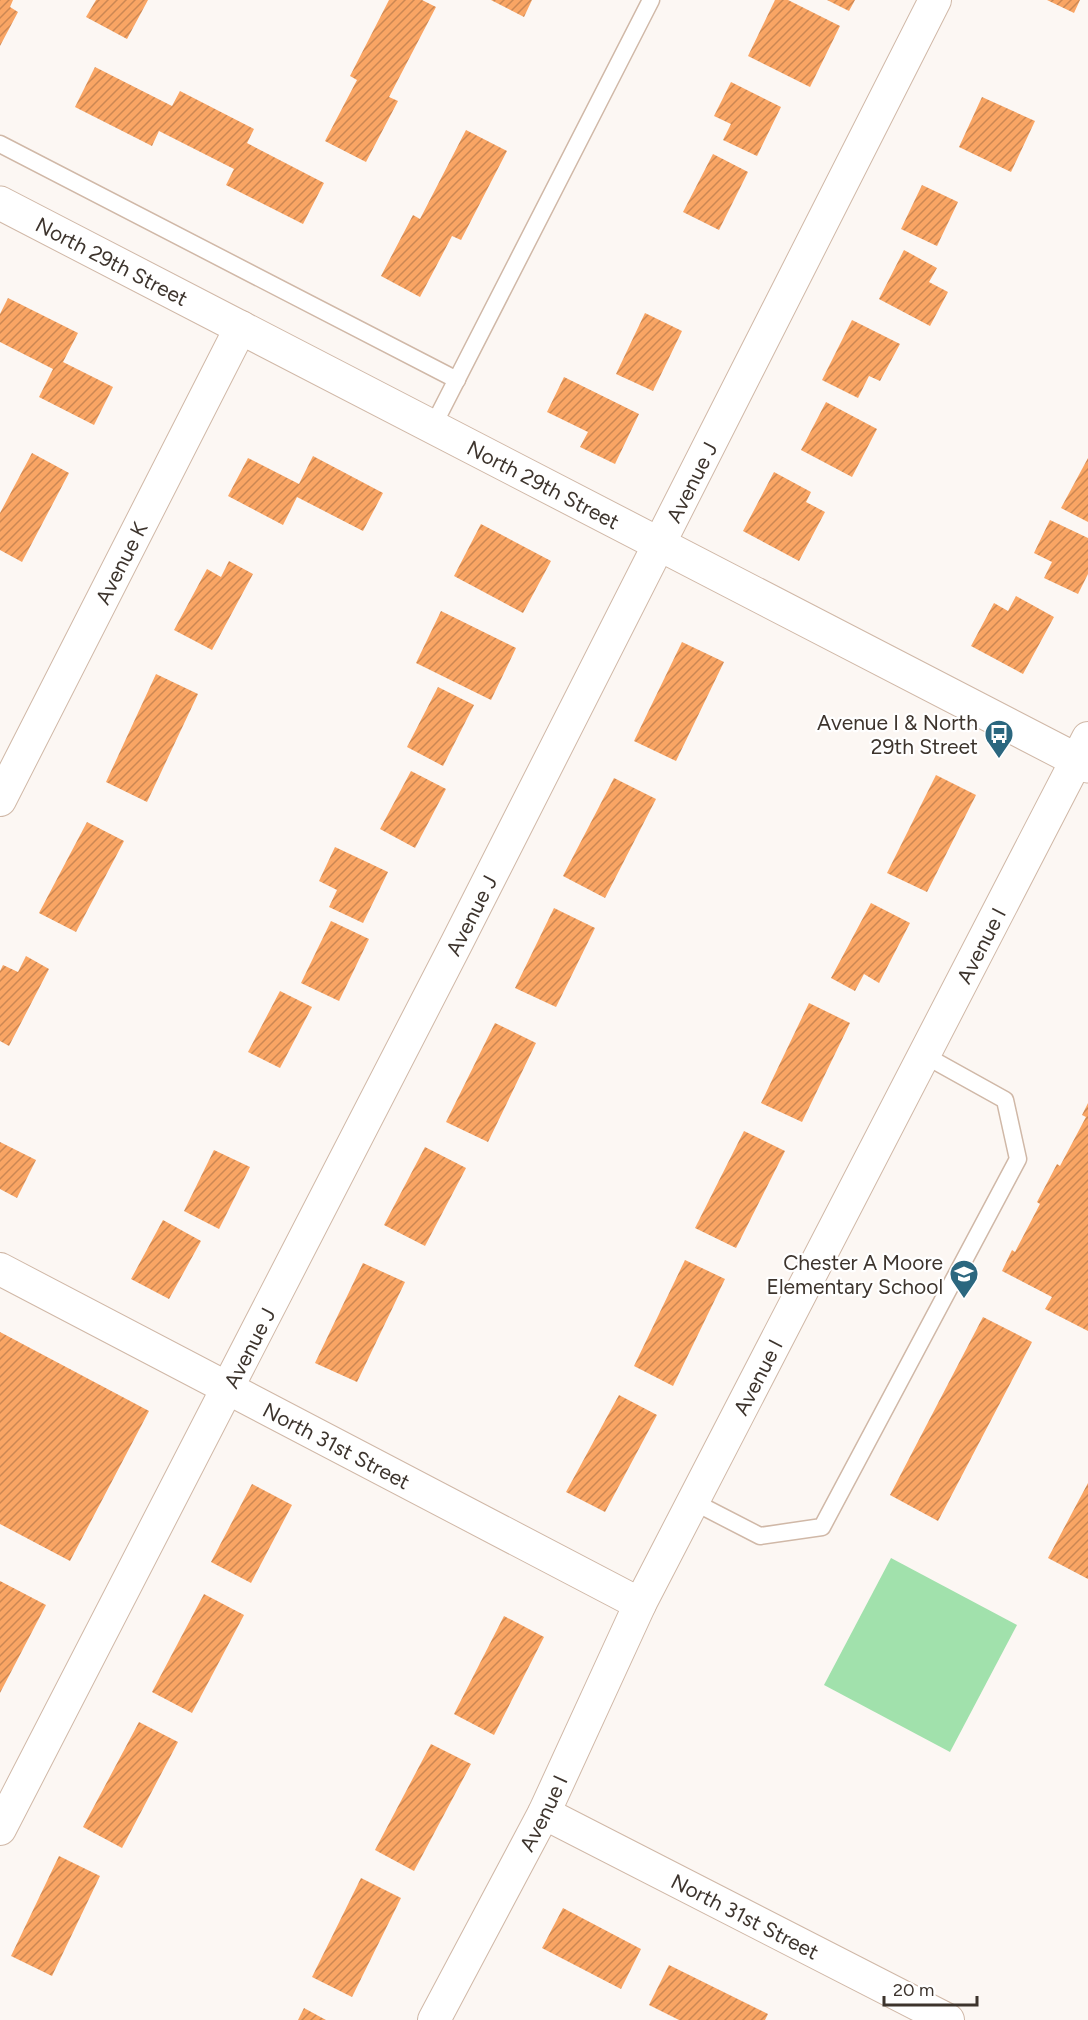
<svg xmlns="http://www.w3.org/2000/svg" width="1088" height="2020" viewBox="0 0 1088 2020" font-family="Figtree,sans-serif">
  <defs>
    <pattern id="building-hatch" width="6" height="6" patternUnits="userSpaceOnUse" patternTransform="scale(1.5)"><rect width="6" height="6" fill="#f9a564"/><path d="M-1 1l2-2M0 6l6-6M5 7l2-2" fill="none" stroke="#cb8753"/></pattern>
  </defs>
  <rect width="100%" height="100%" fill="#fcf7f3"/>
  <polygon fill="#a1e1ac" points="891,1558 1017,1625 950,1752 824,1685"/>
  <g fill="url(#building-hatch)">
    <polygon points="0,0 13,0 10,7 18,12 0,46"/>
    <polygon points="96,0 148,0 127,39 86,17"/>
    <polygon points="389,0 422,0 436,7 389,97 398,101 366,162 325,141 357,80 350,76"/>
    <polygon points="491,0 532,0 524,17"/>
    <polygon points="775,0 788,0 840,26 810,87 748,56"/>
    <polygon points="827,0 855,0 849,11"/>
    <polygon points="1047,0 1080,0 1074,13"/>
    <polygon points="95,67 172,106 180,91 254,129 247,143 324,183 303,224 226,185 234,169 159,131 152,146 75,107"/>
    <polygon points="731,82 781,107 757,156 723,140 731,124 714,116"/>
    <polygon points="982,97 1035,121 1011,172 959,147"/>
    <polygon points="466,130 507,151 461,240 452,236 420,297 381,276 413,215 420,219"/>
    <polygon points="713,154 748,172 719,230 683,212"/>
    <polygon points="922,185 958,202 937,246 901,229"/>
    <polygon points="904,250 937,268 929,282 948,292 930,326 879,299"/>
    <polygon points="8,298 78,333 63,362 113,387 94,425 39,397 53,369 0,342 0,314"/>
    <polygon points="645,313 682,331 653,391 616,374"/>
    <polygon points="852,320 900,344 880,381 869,376 858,398 822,380"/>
    <polygon points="564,377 639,414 615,464 580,447 588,432 547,412"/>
    <polygon points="826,402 877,429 852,477 801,450"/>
    <polygon points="32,453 69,473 22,562 0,550 0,513"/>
    <polygon points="313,456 383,493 363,531 297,497 283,525 228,496 248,458 299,484"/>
    <polygon points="1088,458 1088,522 1061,508"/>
    <polygon points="774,472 811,492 806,502 825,512 799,561 743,531"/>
    <polygon points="1050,520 1088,538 1088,574 1078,594 1044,578 1052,562 1034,553"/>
    <polygon points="481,524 551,561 523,613 454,576"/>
    <polygon points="229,561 253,574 212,650 174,630 207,569 221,577"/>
    <polygon points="1016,596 1054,617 1023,674 971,646 994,603 1008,611"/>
    <polygon points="441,611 516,648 491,700 416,663"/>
    <polygon points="682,642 724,662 676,761 634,741"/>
    <polygon points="156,674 198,694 147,802 106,782"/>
    <polygon points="438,687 474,705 443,766 407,747"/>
    <polygon points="411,771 446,789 415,848 380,829"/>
    <polygon points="936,775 976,795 927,892 887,873"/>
    <polygon points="614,778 656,799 605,898 563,876"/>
    <polygon points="87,822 124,841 76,932 39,913"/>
    <polygon points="335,847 388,872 363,923 329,907 337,890 319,881"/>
    <polygon points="871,903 910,923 879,983 864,974 855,991 831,978"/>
    <polygon points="554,908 595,928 556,1007 515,988"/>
    <polygon points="331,921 369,939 339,1001 301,983"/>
    <polygon points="26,956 49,969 9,1046 0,1041 0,971 3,965 18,972"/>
    <polygon points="280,991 312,1007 280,1068 248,1052"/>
    <polygon points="809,1003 850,1023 802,1122 761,1103"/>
    <polygon points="495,1023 536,1043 488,1142 446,1122"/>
    <polygon points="1088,1103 1088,1331 1045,1309 1052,1297 1002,1271 1012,1250 1015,1252 1040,1204 1037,1202 1057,1164 1060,1166 1086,1117 1082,1115"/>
    <polygon points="744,1131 785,1151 736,1248 695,1228"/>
    <polygon points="0,1142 36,1160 17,1198 0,1189"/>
    <polygon points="425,1147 466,1168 425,1246 384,1225"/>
    <polygon points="214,1150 250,1167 219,1229 184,1211"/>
    <polygon points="163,1220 201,1241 169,1299 131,1279"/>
    <polygon points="685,1260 725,1279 673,1386 634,1366"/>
    <polygon points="363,1263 405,1282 357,1382 315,1363"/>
    <polygon points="983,1317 1032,1342 938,1521 890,1495"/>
    <polygon points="0,1332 149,1411 70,1561 0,1524"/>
    <polygon points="619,1395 657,1415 605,1512 566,1492"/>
    <polygon points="1088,1483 1088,1579 1048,1558"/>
    <polygon points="252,1484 292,1505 251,1583 211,1562"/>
    <polygon points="0,1581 46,1605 0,1693"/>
    <polygon points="204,1594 244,1615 192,1713 152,1692"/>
    <polygon points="504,1616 544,1637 494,1735 454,1714"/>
    <polygon points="139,1722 178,1742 122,1848 83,1827"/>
    <polygon points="431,1744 471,1764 414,1871 375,1850"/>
    <polygon points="59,1856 100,1876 52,1976 11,1956"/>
    <polygon points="361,1878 401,1898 352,1997 312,1977"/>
    <polygon points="563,1908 641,1949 621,1989 542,1948"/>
    <polygon points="669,1965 768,2014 765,2020 679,2020 649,2005"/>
    <polygon points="304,2008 326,2020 298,2020"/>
  </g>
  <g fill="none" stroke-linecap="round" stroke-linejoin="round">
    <g stroke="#d0b8a7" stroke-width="19">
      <g id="service">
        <polyline points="0,144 457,380"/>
        <polyline points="433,426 651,0"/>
        <polyline points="694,1502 760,1536 822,1527 1018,1159 1005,1100 924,1055"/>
      </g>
    </g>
    <g stroke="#d0b8a7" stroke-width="34">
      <g id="minor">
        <path id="s1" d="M0,800L241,327"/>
        <path id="s2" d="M0,1269L640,1604"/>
        <path id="s3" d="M544,1813L948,2020"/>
        <path id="s4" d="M0,1829C316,1222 627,611 935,0"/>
        <path id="s5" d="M434,2020L544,1813L640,1604L1088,738"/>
      </g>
    </g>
    <g stroke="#d0b8a7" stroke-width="35">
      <g id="tertiary">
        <path id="s6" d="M0,203L1088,766"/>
      </g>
    </g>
    <use href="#service" stroke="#fff" stroke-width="16"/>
    <use href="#minor" stroke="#fff" stroke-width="32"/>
    <use href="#tertiary" stroke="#fff" stroke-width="33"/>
  </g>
  <defs>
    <g id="bus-pin" transform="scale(1.5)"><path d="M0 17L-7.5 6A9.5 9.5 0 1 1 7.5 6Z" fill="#2b677f" stroke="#fff"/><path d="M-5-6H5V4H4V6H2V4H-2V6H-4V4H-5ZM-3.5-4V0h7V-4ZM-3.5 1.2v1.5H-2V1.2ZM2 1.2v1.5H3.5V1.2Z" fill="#fff"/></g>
    <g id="school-pin" transform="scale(1.5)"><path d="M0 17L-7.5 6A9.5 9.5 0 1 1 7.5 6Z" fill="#2b677f" stroke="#fff"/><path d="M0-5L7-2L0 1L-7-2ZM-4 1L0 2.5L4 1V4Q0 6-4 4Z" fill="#fff"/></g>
  </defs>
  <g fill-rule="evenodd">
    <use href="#bus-pin" x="999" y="734"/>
    <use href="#school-pin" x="964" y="1274"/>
  </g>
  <g text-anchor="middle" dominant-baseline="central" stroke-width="4.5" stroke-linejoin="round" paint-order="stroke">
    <g font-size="21" fill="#3d342d" stroke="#fff">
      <text stroke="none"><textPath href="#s6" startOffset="126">North 29th Street</textPath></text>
      <text stroke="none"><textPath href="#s4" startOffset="1514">Avenue J</textPath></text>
      <text stroke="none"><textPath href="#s6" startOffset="612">North 29th Street</textPath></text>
      <text stroke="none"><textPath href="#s1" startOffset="266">Avenue K</textPath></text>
      <text stroke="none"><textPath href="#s4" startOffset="1028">Avenue J</textPath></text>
      <text stroke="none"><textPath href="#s5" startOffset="1206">Avenue I</textPath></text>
      <text stroke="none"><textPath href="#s4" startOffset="542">Avenue J</textPath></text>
      <text stroke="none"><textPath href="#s5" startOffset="720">Avenue I</textPath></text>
      <text stroke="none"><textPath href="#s2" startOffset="380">North 31st Street</textPath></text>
      <text stroke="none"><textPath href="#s5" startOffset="234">Avenue I</textPath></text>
      <text stroke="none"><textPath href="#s3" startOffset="226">North 31st Street</textPath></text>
    </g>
    <g font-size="21" fill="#3d342d" stroke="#fff" text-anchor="end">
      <text x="978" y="722">Avenue I &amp; North<tspan x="978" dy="24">29th Street</tspan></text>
      <text x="943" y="1262">Chester A Moore<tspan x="943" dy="24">Elementary School</tspan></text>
    </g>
  </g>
  <path d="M884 1996v9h93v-9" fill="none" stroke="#3d342d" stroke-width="3"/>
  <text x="893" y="1996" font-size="18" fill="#3d342d" stroke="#ffffff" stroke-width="4.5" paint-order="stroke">20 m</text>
</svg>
